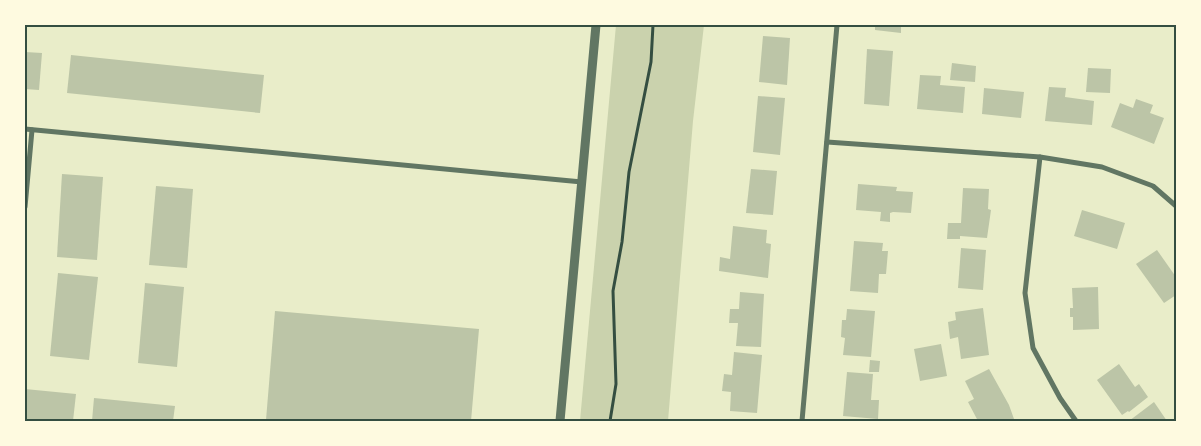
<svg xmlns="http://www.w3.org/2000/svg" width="1201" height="446" viewBox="0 0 1201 446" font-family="'Crimson Pro',serif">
  <rect width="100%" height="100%" fill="#e9edc9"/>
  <polygon fill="#cad2ad" points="616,25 704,25 693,121 668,421 580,421"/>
  <g fill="#bcc5a7">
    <polygon points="875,25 901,25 901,33 875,30"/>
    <polygon points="763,36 790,38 787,85 759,82"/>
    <polygon points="867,49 893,51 889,106 864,104"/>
    <polygon points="25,52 42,53 39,90 25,89"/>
    <polygon points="71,55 264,75 260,113 67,93"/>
    <polygon points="952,63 976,66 975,82 950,80"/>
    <polygon points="1088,68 1111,69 1110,93 1086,92"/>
    <polygon points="920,75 941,76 940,85 965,87 963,113 917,109"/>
    <polygon points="1049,87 1066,88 1065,97 1094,101 1092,125 1045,121"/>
    <polygon points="984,88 1024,92 1021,118 982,114"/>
    <polygon points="758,96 785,98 780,155 753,152"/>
    <polygon points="1136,99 1153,105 1150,113 1164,118 1154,144 1111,127 1120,103 1133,108"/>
    <polygon points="751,169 777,171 773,215 746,213"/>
    <polygon points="62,174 103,177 97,260 57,257"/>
    <polygon points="858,184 897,187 896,191 913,192 911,213 893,212 890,213 890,222 880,221 881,212 856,210"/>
    <polygon points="156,186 193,189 187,268 149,265"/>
    <polygon points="963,188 989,189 988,209 991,210 987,238 960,236 960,239 947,239 948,223 961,223"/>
    <polygon points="1082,210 1125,223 1117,249 1074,236"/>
    <polygon points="733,226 767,230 766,243 771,244 768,278 719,271 720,257 730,259"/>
    <polygon points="854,241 883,243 882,251 888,251 886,274 879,274 878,293 850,291"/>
    <polygon points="961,248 986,250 983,290 958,288"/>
    <polygon points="1157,250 1176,277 1176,295 1164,303 1136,264"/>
    <polygon points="58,273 98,277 89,360 50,356"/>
    <polygon points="145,283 184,287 177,367 138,363"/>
    <polygon points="1098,287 1099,329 1073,330 1073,317 1070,317 1070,308 1073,308 1072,288"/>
    <polygon points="740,292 764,294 761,347 736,346 738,323 729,323 730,309 739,309"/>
    <polygon points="983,308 989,355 961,359 958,337 950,339 948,322 956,320 955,312"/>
    <polygon points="847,309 875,311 871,357 843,355 845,338 841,337 842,320 846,320"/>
    <polygon points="275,311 479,329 471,421 266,420"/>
    <polygon points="941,344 947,376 920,381 914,349"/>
    <polygon points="734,352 762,355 757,413 730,411 731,392 722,391 724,374 732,375"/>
    <polygon points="870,360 880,361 879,372 869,372"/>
    <polygon points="1119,364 1135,387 1139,384 1148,397 1129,412 1128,411 1122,415 1097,380"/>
    <polygon points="989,369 1009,405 1014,419 1009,421 978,421 968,402 974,399 965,381"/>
    <polygon points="847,372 873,374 871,400 879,400 878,419 843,416"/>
    <polygon points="25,389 76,394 73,421 25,421"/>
    <polygon points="94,398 175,406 173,421 92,421"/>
    <polygon points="1154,402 1167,421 1129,421"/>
  </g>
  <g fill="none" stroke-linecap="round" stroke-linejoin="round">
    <polyline stroke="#344e41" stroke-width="3" points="610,421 616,384 613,291 622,242 629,172 651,62 653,25"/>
    <g stroke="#617663" stroke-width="5">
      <polyline points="25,129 582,182"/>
      <polyline points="827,142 1040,157 1102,167 1153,186 1176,206"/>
      <polyline points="1040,157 1025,293 1033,348 1060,398 1076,421"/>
      <polyline points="25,207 32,130"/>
      <polyline points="802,421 837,25"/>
    </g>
    <polyline stroke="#617663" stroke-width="9" points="560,421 596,25"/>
  </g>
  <rect width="1201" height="446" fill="none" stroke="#fefae0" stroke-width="52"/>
  <rect x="26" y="26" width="1149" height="394" fill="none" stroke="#344e41" stroke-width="2"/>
</svg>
